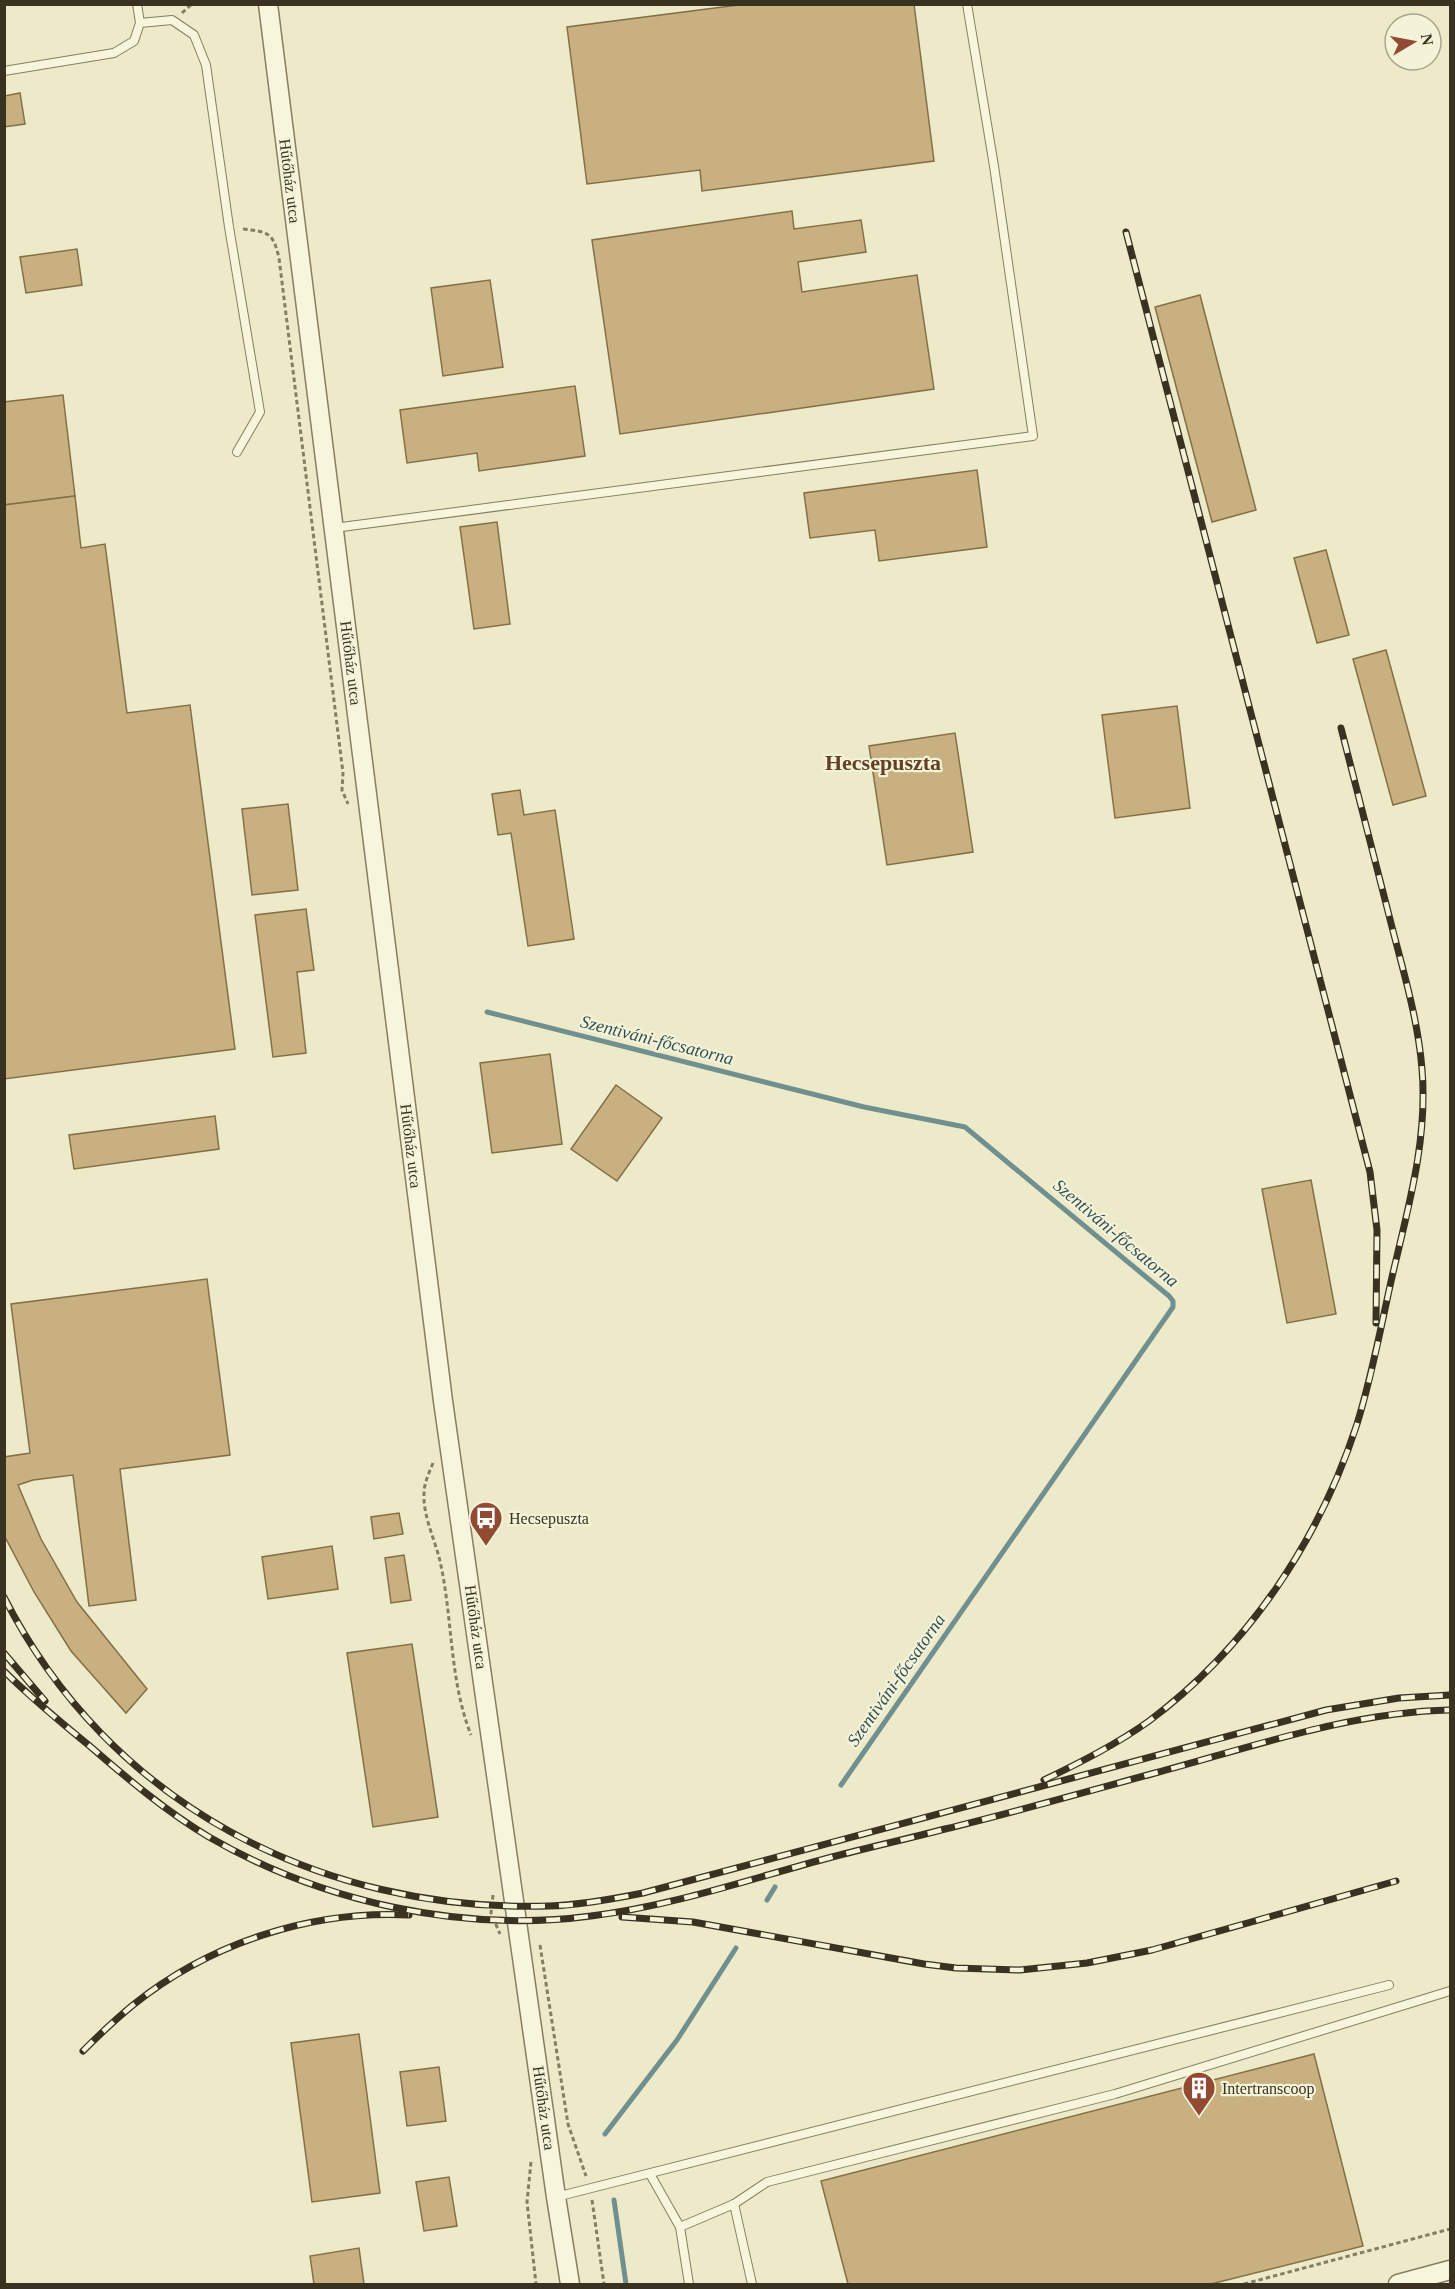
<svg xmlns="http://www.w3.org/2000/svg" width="1455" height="2289" viewBox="0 0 1455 2289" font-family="'Times New Roman',serif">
  <rect width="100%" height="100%" fill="#eceac9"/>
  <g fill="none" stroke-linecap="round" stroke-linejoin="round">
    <g stroke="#708f8f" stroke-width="5">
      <polyline points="487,1012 864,1107 965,1127 1169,1296 1173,1301 1173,1307 841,1785"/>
      <polyline points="767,1900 775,1887"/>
      <polyline points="605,2134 677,2040 736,1948"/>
      <polyline points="614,2200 626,2284"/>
    </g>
  </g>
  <g fill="#c8b081" stroke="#856f46" stroke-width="1.5">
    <polygon points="914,4 934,161 702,191 700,170 587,184 567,27 746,4"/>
    <polygon points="20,93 25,124 4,127 4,96"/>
    <polygon points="792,211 794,229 861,220 866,252 798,262 802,292 917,275 934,389 620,434 592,240"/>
    <polygon points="77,249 82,285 26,293 20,257"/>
    <polygon points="490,280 503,367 443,376 431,288"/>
    <polygon points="1200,295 1256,510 1212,522 1155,307"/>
    <polygon points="575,386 585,456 479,471 477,453 407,463 400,410"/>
    <polygon points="63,395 75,496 4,505 4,402"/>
    <polygon points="977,470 987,547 879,561 875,530 810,538 804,493"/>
    <polygon points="75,496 81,548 105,544 127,713 190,705 235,1049 4,1079 4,505"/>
    <polygon points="497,522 510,624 474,629 460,527"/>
    <polygon points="1326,550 1349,635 1317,643 1294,558"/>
    <polygon points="1386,650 1426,796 1393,805 1353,659"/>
    <polygon points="1177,706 1190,808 1115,818 1102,715"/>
    <polygon points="955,733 973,852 887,865 869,746"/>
    <polygon points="520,790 524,815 555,810 574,939 528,946 511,833 498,835 492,794"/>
    <polygon points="288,804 298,890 252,895 242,809"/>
    <polygon points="306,909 314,970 297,972 306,1053 273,1057 255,915"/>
    <polygon points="550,1054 562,1144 492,1153 480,1063"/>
    <polygon points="616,1085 662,1118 617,1181 571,1149"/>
    <polygon points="215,1116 219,1149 74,1169 69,1135"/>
    <polygon points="1311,1180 1336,1314 1287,1323 1262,1189"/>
    <polygon points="207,1279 230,1455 120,1469 136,1600 89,1606 73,1475 33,1480 18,1485 41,1539 77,1602 147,1689 126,1713 71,1651 34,1592 4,1535 4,1457 30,1453 11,1304"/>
    <polygon points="399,1513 403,1534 374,1539 371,1517"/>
    <polygon points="332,1546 338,1589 268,1599 262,1557"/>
    <polygon points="404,1555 411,1600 391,1603 385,1558"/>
    <polygon points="412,1644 438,1817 373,1827 347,1653"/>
    <polygon points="359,2034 380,2193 312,2202 291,2043"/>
    <polygon points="1314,2054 1363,2246 1211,2284 848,2284 821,2181"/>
    <polygon points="439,2067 446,2121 407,2126 400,2072"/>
    <polygon points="449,2177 457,2226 424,2231 416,2182"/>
    <polygon points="359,2248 364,2284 314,2284 310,2256"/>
  </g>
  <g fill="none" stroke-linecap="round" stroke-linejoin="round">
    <g stroke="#877e5f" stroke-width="10">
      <g id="service">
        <polyline points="140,23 172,20 194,35 206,65 229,227 260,412 237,452"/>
        <polyline points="4,71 114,53 134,41 140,23 137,4"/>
        <polyline points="334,528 1033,436 994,166 967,4"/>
        <polyline points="650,2174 680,2227 689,2284"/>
        <polyline points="556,2197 1389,1985"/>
        <polyline points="734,2204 752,2284"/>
        <polyline points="680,2227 734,2204 767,2182 1115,2094 1450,1991"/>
      </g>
    </g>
    <g stroke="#877e5f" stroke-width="21">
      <g id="tertiary">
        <polyline points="268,4 443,1401 556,2197 570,2284"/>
        <polyline points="1398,2284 1450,2270"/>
      </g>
    </g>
    <g stroke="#877e5f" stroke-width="3" stroke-dasharray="4.5 3" stroke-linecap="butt">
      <polyline points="182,13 192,4"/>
      <path d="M243,229C268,232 273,232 279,258L343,773L342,790L348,804"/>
      <path d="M433,1463C429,1473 424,1483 424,1494C423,1516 435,1540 440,1561C453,1619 449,1679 471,1735"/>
      <polyline points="493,1895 491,1913 500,1934"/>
      <polyline points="540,1945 568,2124 586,2176"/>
      <polyline points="531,2162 527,2202 536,2284"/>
      <polyline points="592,2200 604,2284"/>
      <polyline points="1244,2284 1450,2229"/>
    </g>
    <use href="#service" stroke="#f7f6dc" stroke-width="8"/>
    <use href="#tertiary" stroke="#f7f6dc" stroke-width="18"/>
    <g stroke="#393221" stroke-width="7">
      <g id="rail">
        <polyline points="1126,232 1370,1172 1377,1230 1376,1323"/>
        <path d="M4,1597C109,1804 321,1913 549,1906C581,1905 613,1899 643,1893L1326,1710L1399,1698L1450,1695"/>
        <polyline points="4,1653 45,1701"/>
        <path d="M4,1671C32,1699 62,1723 92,1748C129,1780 167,1812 209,1837C321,1902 462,1933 591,1916C673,1906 753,1878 832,1857C870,1847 907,1839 945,1829C1015,1812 1085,1792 1155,1773C1252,1747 1350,1712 1450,1710"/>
        <path d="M1044,1780C1079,1763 1117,1744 1149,1721C1248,1647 1319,1541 1357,1424C1372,1376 1381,1326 1392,1277C1408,1208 1428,1140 1422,1069C1418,1020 1404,974 1392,927C1375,861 1358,794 1341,728"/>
        <polyline points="622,1917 693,1922 924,1964 956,1968 1020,1970 1087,1963 1152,1950 1396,1881"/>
        <path d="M83,2051C99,2035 116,2019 133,2005C210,1943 311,1910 409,1915"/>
      </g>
    </g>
    <use href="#rail" stroke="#f4f3d8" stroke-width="4.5" stroke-dasharray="14" stroke-linecap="butt"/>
  </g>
  <defs>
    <g id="bus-pin" transform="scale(1.725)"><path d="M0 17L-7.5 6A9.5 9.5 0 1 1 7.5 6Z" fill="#934a32" stroke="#f4f3d8"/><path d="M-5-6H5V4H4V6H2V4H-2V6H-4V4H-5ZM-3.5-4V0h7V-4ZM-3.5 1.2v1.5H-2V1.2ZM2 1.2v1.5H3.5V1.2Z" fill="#fff"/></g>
    <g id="building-pin" transform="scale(1.725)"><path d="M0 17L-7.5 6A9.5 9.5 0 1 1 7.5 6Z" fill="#934a32" stroke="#f4f3d8"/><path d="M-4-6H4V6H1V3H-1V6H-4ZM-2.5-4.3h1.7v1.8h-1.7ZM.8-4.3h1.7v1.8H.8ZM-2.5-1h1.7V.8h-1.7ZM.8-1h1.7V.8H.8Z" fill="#fff"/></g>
  </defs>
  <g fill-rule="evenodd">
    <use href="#bus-pin" x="486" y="1518"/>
    <use href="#building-pin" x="1199" y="2088"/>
  </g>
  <g text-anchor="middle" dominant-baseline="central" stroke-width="4.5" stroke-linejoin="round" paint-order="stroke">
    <g font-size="16" fill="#393221" stroke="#f4f3d8">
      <text transform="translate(290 181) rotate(83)">Hűtőház utca</text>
      <text transform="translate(351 663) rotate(83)">Hűtőház utca</text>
      <text transform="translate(411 1146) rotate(83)">Hűtőház utca</text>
      <text transform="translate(476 1627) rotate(82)">Hűtőház utca</text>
      <text transform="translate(544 2108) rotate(82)">Hűtőház utca</text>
    </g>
    <g font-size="16" fill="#393221" stroke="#f4f3d8" text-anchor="start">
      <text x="509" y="1518">Hecsepuszta</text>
      <text x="1222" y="2088">Intertranscoop</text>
    </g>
    <g font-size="18" font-style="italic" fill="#315057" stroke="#f4f3d8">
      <text transform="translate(657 1040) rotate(14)">Szentiváni-főcsatorna</text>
      <text transform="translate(1116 1233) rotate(40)">Szentiváni-főcsatorna</text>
      <text transform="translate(896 1680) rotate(-55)">Szentiváni-főcsatorna</text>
    </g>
    <g font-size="22" font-weight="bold" fill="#634023" stroke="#f4f3d8">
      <text x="883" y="762">Hecsepuszta</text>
    </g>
  </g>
  <rect width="1455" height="2289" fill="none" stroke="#393221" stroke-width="12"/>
  <g transform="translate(1413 42) rotate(80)"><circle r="28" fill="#f4f3d8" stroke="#a9a68f" stroke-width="1.5"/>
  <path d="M0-4.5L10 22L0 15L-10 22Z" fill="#934a32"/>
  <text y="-9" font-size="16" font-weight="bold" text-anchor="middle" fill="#393221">N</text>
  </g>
</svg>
